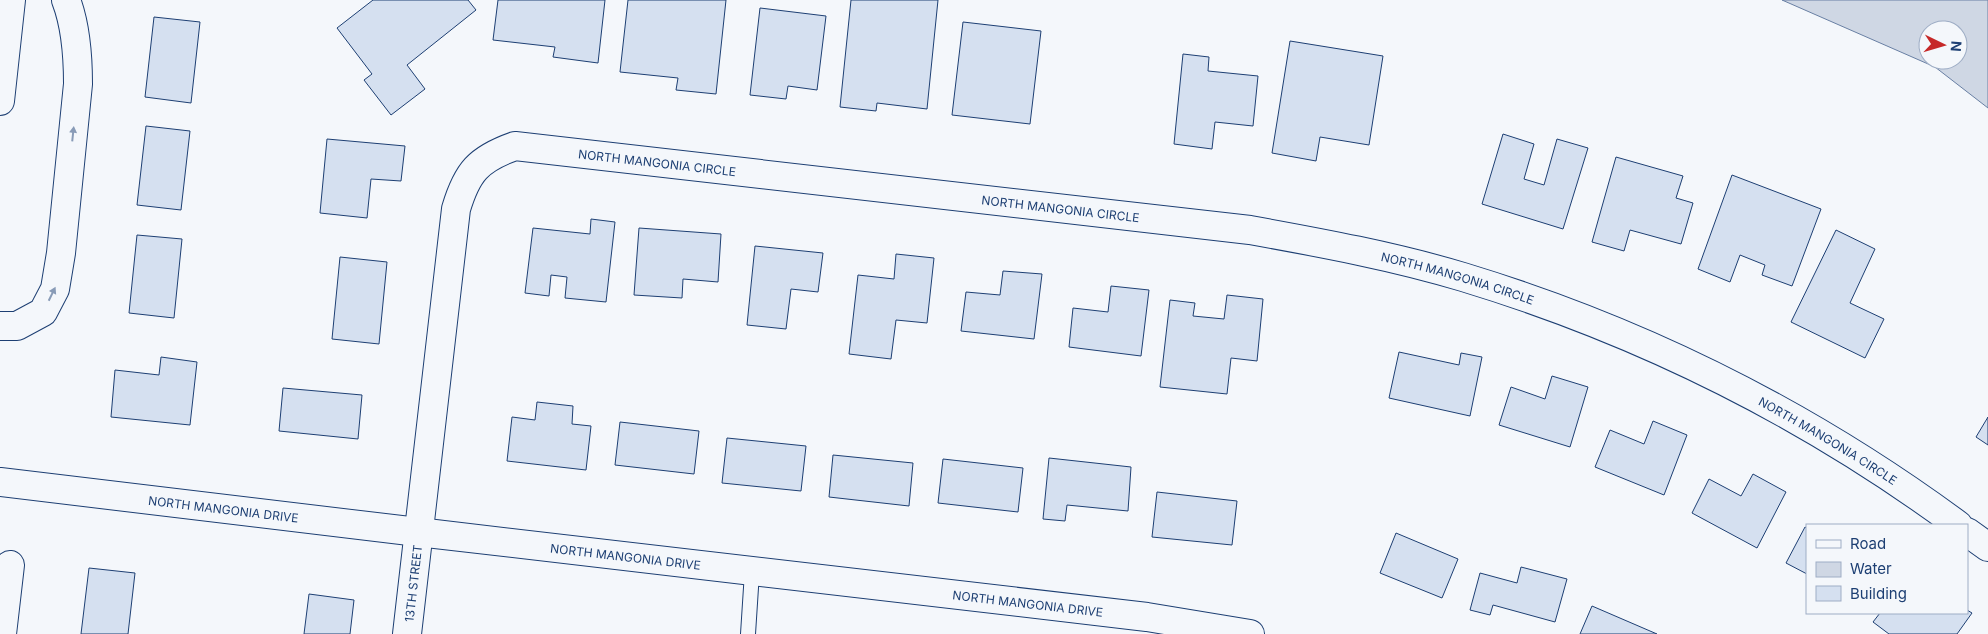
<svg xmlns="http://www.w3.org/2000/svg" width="1988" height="634" viewBox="0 0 1988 634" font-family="Inter,sans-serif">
  <rect width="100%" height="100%" fill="#f4f7fb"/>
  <path fill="#cfd7e4" stroke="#687fa3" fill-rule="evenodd" d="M1782,0H1988V108L1935,67ZM1928,30H1958V60H1928Z"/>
  <g fill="#d5e0f0" stroke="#1d3f73">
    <polygon points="373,0 468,0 476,10 407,65 425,89 391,115 364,80 372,74 337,28"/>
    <polygon points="498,0 605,0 598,63 553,57 555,47 493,40"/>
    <polygon points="628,0 726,0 716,94 676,90 678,78 620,72"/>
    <polygon points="851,0 938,0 927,109 877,103 876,111 840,107"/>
    <polygon points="760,8 826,16 817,90 788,86 786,99 750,95"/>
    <polygon points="154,17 200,22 191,103 145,97"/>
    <polygon points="963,22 1041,31 1030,124 952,115"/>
    <polygon points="1290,41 1383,56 1369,145 1320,137 1316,161 1272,153"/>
    <polygon points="1183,54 1209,57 1208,71 1258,76 1253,126 1215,122 1212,149 1174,144"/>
    <polygon points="146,126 190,131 181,210 137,205"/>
    <polygon points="1503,134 1534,144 1524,179 1544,185 1557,139 1588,148 1563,229 1482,204"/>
    <polygon points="327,139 405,146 401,181 371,179 367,218 320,213"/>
    <polygon points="1616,157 1683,176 1676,198 1693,203 1681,244 1630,230 1624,251 1592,242"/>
    <polygon points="1732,175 1821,209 1792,286 1762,275 1765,265 1740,255 1730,282 1698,269"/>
    <polygon points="591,219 615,222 606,302 565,298 567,277 551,275 549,296 525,293 533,228 590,234"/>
    <polygon points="639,228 721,234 718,282 683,279 682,298 634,295"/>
    <polygon points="1836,230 1875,249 1850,303 1884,319 1865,358 1791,322"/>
    <polygon points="137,235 182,239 174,318 129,313"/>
    <polygon points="755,246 823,253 818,292 791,289 786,329 747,325"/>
    <polygon points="896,254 934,258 927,323 896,320 891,359 849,354 858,275 894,279"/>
    <polygon points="340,257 387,262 379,344 332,339"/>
    <polygon points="1003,271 1042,274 1034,339 961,331 966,292 1000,295"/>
    <polygon points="1111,286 1149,290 1141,356 1069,347 1073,308 1108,312"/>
    <polygon points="1227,295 1263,299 1257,361 1231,358 1227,394 1160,387 1170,300 1195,303 1193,316 1224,319"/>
    <polygon points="1399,352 1459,365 1461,353 1482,357 1470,416 1389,398"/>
    <polygon points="161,357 197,362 190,425 111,417 115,370 159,375"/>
    <polygon points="1552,376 1588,387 1570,447 1499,425 1511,387 1545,399"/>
    <polygon points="283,388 362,395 358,439 279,431"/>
    <polygon points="537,402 573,406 572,424 591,426 586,470 507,461 512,417 535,420"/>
    <polygon points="1988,417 1988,445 1976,437"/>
    <polygon points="1653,421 1687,435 1664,495 1595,467 1610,430 1644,444"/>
    <polygon points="620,422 699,431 694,474 615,465"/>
    <polygon points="727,438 806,446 801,491 722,483"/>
    <polygon points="833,455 913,463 909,506 829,497"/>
    <polygon points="1049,458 1131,467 1128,511 1067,505 1065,521 1043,519"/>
    <polygon points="943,459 1023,468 1018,512 938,503"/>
    <polygon points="1753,474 1786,492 1757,548 1692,513 1709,479 1741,496"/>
    <polygon points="1157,492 1237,501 1232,545 1152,537"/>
    <polygon points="1805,527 1807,528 1807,574 1786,563"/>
    <polygon points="1396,533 1458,559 1442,598 1380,573"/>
    <polygon points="1521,567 1567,579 1555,622 1493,605 1490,615 1470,610 1480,573 1517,583"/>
    <polygon points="89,568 135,573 128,634 81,634"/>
    <polygon points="309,594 354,600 350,634 304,634"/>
    <polygon points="1592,606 1657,634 1580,634"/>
    <polygon points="1967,610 1972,613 1957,634 1889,634 1873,622 1880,613 1967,613"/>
  </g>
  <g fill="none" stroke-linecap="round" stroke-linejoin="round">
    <g stroke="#1d3f73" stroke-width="16">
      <polyline id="lane" points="748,634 752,572"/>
    </g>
    <g stroke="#1d3f73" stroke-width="30">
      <g id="street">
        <path d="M0,326H17L43,312L55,289L61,253L78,84C78,57 76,26 66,0"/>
        <path id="s1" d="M0,482L418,532L1147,617L1250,634"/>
        <polyline points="1967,532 1988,547"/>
        <polyline points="2,634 10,565"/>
        <path id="s2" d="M407,634L456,209C467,172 478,159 515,146L1250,230C1322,243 1393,256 1463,277C1641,331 1809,415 1958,525"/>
      </g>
    </g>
    <g stroke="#1d3f73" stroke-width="30">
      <polyline id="primary" points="0,101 11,0"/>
    </g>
    <use href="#lane" stroke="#f4f7fb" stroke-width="14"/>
    <use href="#street" stroke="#f4f7fb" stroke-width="28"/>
    <use href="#primary" stroke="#f4f7fb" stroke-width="28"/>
  </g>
  <defs><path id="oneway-solid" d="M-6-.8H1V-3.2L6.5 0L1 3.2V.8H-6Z" transform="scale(1.25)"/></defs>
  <g fill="#889bb7">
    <use href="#oneway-solid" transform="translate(73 134) rotate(-84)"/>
    <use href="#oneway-solid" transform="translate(52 294) rotate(-64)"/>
  </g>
  <g text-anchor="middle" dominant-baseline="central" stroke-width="4" stroke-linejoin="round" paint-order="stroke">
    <g font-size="12" fill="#1d3f73" stroke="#f4f7fb">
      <text stroke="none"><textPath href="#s2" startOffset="662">NORTH MANGONIA CIRCLE</textPath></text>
      <text stroke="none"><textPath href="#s2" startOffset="1068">NORTH MANGONIA CIRCLE</textPath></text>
      <text stroke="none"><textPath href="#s2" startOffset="1472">NORTH MANGONIA CIRCLE</textPath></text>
      <text stroke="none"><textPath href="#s2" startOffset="1878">NORTH MANGONIA CIRCLE</textPath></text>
      <text stroke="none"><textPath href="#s1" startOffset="225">NORTH MANGONIA DRIVE</textPath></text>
      <text stroke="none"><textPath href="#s1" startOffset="630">NORTH MANGONIA DRIVE</textPath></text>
      <text stroke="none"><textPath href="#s2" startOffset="51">13TH STREET</textPath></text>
      <text stroke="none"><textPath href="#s1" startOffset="1035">NORTH MANGONIA DRIVE</textPath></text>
    </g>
  </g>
  <rect x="1806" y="524" width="162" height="90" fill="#f4f7fb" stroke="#9eadc5"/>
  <rect x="1816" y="540" width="25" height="8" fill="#f4f7fb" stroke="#9eadc5"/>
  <text x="1850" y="549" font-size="15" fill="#1d3f73">Road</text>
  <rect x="1816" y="562" width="25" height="15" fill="#cfd7e4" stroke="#9eadc5"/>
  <text x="1850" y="574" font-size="15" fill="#1d3f73">Water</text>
  <rect x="1816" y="586" width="25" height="15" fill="#d5e0f0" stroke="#9eadc5"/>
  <text x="1850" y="599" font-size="15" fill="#1d3f73">Building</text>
  <g transform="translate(1943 45) rotate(95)"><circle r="24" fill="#f4f7fb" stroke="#9eadc5"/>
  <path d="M0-4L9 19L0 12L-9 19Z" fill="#c62828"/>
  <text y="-8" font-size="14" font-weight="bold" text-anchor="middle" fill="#1d3f73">N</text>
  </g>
</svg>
